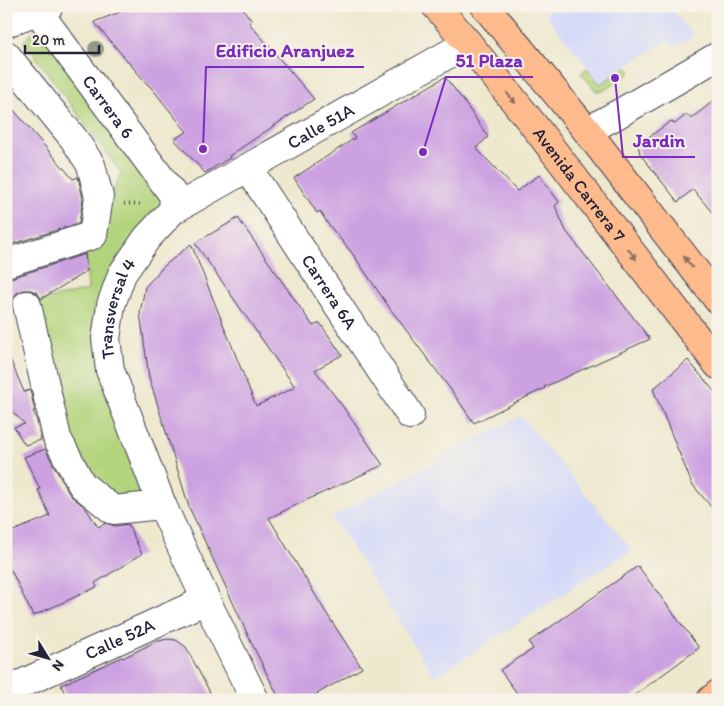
<svg xmlns="http://www.w3.org/2000/svg" width="724" height="706" viewBox="0 0 724 706" font-family="Itim,sans-serif">
  <rect width="100%" height="100%" fill="#f7f3e8"/>
  <filter id="ink" filterUnits="userSpaceOnUse"><feTurbulence type="fractalNoise" baseFrequency=".02" numOctaves="2"/><feDisplacementMap in="SourceGraphic" scale="10" xChannelSelector="R" yChannelSelector="G"/><feConvolveMatrix kernelMatrix="1 2 1 2 8 2 1 2 1" color-interpolation-filters="sRGB"/></filter>
  <filter id="wash" filterUnits="userSpaceOnUse"><feTurbulence type="fractalNoise" baseFrequency=".0096" numOctaves="4" result="noise"/><feDisplacementMap in="SourceGraphic" scale="20" xChannelSelector="R" yChannelSelector="G"/><feGaussianBlur stdDeviation="1.12" result="paint"/><feColorMatrix in="noise" values="0 0 0 0 0 0 0 0 0 0 0 0 0 0 0 0 0 1.4 0 .05"/><feComposite in="paint" operator="in"/></filter>
  <g filter="url(#wash)">
    <rect width="100%" height="100%" fill="#eee8ce"/>
    <g fill="#d3d9f9">
      <polygon points="555,6 668,6 694,36 674,48 668,40 600,83 545,14"/>
      <polygon points="521,416 632,550 435,677 332,517"/>
    </g>
    <g fill="#b2d47c" stroke="#6a7b5c">
      <polygon points="41,24 171,190 101,361 148,498 110,494 65,434 39,301 88,290 85,246 93,235 121,173 24,41"/>
      <polygon points="627,67 631,72 603,91 596,91 581,73 587,68 600,84"/>
    </g>
    <g id="blocks">
      <g fill="#cca1e1">
        <polygon points="136,6 241,6 252,21 249,23 314,99 229,156 230,158 205,173 174,139 187,132 149,85 148,85 94,22"/>
        <polygon points="445,77 463,100 488,137 476,148 517,191 539,175 559,202 555,206 566,231 650,339 544,387 545,388 474,423 451,390 391,310 352,253 328,224 320,211 317,213 294,178 355,138 351,133"/>
        <polygon points="718,97 718,220 693,189 678,202 640,154 638,145 671,121 675,124 687,114 691,119"/>
        <polygon points="6,101 73,179 78,177 83,199 79,223 6,246"/>
        <polygon points="238,218 313,326 320,323 342,355 315,370 341,404 383,465 309,499 269,518 325,611 362,668 306,700 280,700 252,644 189,507 149,377 140,313 145,287 163,267 191,244 256,406 295,387 195,243"/>
        <polygon points="85,254 87,271 41,299 37,292 35,292 31,290 24,290 17,293 12,302 6,305 6,278 11,278"/>
        <polygon points="6,349 24,392 30,390 35,411 33,411 36,417 41,440 25,445 14,427 25,424 6,406"/>
        <polygon points="688,360 718,396 718,515 692,484 653,389"/>
        <polygon points="45,449 68,492 72,497 85,507 98,527 106,523 115,526 128,524 142,554 95,583 97,587 33,616 11,570 6,572 6,534 50,516 38,489 40,489 24,457"/>
        <polygon points="638,566 699,648 628,700 522,700 500,670 533,649 529,642"/>
        <polygon points="167,639 176,640 186,647 214,700 68,700 61,685 122,657 123,658 155,642"/>
      </g>
    </g>
  </g>
  <g filter="url(#ink)">
    <use href="#blocks" fill-opacity="0" stroke="#414051" stroke-width="1"/>
    <g fill="none" stroke-linecap="round" stroke-linejoin="round">
      <g stroke="#414051" stroke-width="30">
        <g id="minor">
          <path id="s1" d="M34,6L174,196L173,210"/>
          <polyline points="6,23 49,6"/>
          <polyline points="6,55 74,139 91,165 99,197 93,235 6,263"/>
          <polyline points="587,131 618,114 718,56"/>
          <path id="s2" d="M248,168L410,415"/>
          <polyline points="27,305 57,438 82,485 113,510 162,505"/>
          <path id="s3" d="M6,691L206,600"/>
          <path id="s4" d="M255,700L206,600L162,505L110,370L106,339L111,305L122,274L147,238L173,210L468,43"/>
        </g>
      </g>
      <g stroke="#414051" stroke-width="30">
        <g id="major">
          <path id="s5" d="M436,6L468,43L532,123L718,365"/>
          <polyline points="485,6 587,131 718,300"/>
          <polyline points="711,700 718,694"/>
        </g>
      </g>
      <polyline stroke="#414051" stroke-width="3" stroke-dasharray="1 4" stroke-linecap="butt" points="124,204 143,204"/>
      <use href="#minor" stroke="#fff" stroke-width="28"/>
      <use href="#major" stroke="#fcba8d" stroke-width="28"/>
    </g>
    <circle fill="#959888" cx="96" cy="49" r="8"/>
    <defs><path id="oneway-solid" d="M-6-.8H1V-3.2L6.5 0L1 3.2V.8H-6Z" transform="scale(1.25)"/></defs>
    <g fill="#8f6e64">
      <use href="#oneway-solid" transform="translate(511 98) rotate(51)"/>
      <use href="#oneway-solid" transform="translate(632 254) rotate(52)"/>
      <use href="#oneway-solid" transform="translate(688 262) rotate(-128)"/>
    </g>
  </g>
  <g text-anchor="middle" dominant-baseline="central" stroke-width="4" stroke-linejoin="round" paint-order="stroke">
    <g font-size="18" fill="#22223b" stroke="#f7f3e8">
      <text stroke="none"><textPath href="#s1" startOffset="125">Carrera 6</textPath></text>
      <text stroke="none"><textPath href="#s4" startOffset="711">Calle 51A</textPath></text>
      <text stroke="none"><textPath href="#s5" startOffset="229">Avenida Carrera 7</textPath></text>
      <text stroke="none"><textPath href="#s2" startOffset="148">Carrera 6A</textPath></text>
      <text stroke="none"><textPath href="#s4" startOffset="424">Transversal 4</textPath></text>
      <text stroke="none"><textPath href="#s3" startOffset="125">Calle 52A</textPath></text>
    </g>
  </g>
  <path fill="none" stroke="#7b2cbf" stroke-width="2" d="M203 149L206 67H364M423 152L446 77H533M615 78L623 157H695"/>
  <g fill="#7b2cbf" stroke="#f7f3e8" stroke-width="2">
    <circle cx="203" cy="149" r="5"/>
    <circle cx="423" cy="152" r="5"/>
    <circle cx="615" cy="78" r="5"/>
  </g>
  <g font-size="19" text-anchor="middle" font-weight="bold" fill="#7b2cbf" stroke="#f7f3e8" stroke-width="4" stroke-linejoin="round" paint-order="stroke">
    <text x="285" y="57">Edificio Aranjuez</text>
    <text x="489" y="67">51 Plaza</text>
    <text x="659" y="147">Jardin</text>
  </g>
  <rect width="724" height="706" fill="none" stroke="#f7f3e8" stroke-width="25"/>
  <g transform="translate(48 658) rotate(127)" stroke="#f7f3e8" stroke-width="4" paint-order="stroke">
  <path d="M0-4L9 19L0 12L-9 19Z" fill="#22223b"/>
  <text y="-8" font-size="14" font-weight="bold" text-anchor="middle" fill="#22223b">N</text>
  </g>
  <path d="M25 45v8h74v-8" fill="none" stroke="#22223b" stroke-width="2.5"/>
  <text x="32" y="45" font-size="15" fill="#22223b" stroke="#f7f3e8" stroke-width="4" paint-order="stroke">20 m</text>
</svg>
